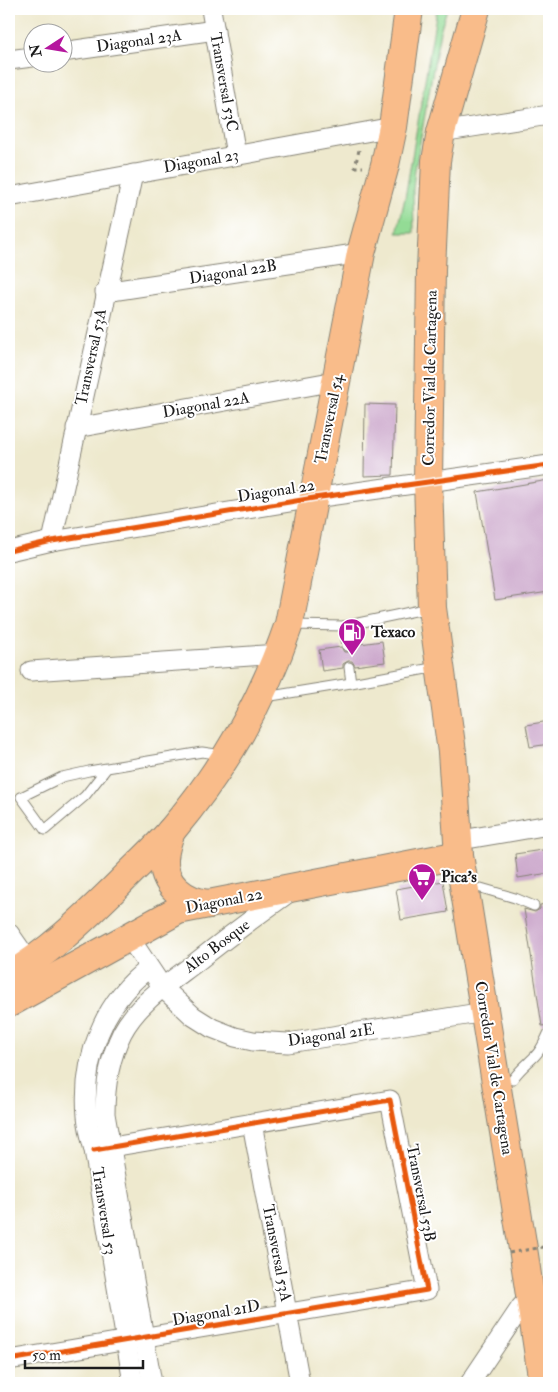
<svg xmlns="http://www.w3.org/2000/svg" width="558" height="1392" viewBox="0 0 558 1392" font-family="'IM FELL Double Pica',serif">
  <rect width="100%" height="100%" fill="#fff"/>
  <filter id="ink" filterUnits="userSpaceOnUse"><feTurbulence type="fractalNoise" baseFrequency=".02" numOctaves="2"/><feDisplacementMap in="SourceGraphic" scale="10" xChannelSelector="R" yChannelSelector="G"/><feConvolveMatrix kernelMatrix="1 2 1 2 8 2 1 2 1" color-interpolation-filters="sRGB"/></filter>
  <filter id="wash" filterUnits="userSpaceOnUse"><feTurbulence type="fractalNoise" baseFrequency=".0096" numOctaves="4" result="noise"/><feDisplacementMap in="SourceGraphic" scale="20" xChannelSelector="R" yChannelSelector="G"/><feGaussianBlur stdDeviation="1.12" result="paint"/><feColorMatrix in="noise" values="0 0 0 0 0 0 0 0 0 0 0 0 0 0 0 0 0 1.4 0 .05"/><feComposite in="paint" operator="in"/></filter>
  <g filter="url(#wash)">
    <rect width="100%" height="100%" fill="#eee9ce"/>
    <polygon fill="#93db95" stroke="#587c58" points="437,9 447,9 440,31 415,170 413,190 414,233 397,233 405,198"/>
    <g id="blocks">
      <g fill="#cdaacd">
        <polygon points="365,404 395,405 393,475 364,476"/>
        <polygon points="549,480 549,592 495,600 477,492"/>
        <polygon points="382,641 385,662 355,666 352,661 348,661 343,664 343,668 322,671 319,650 341,647 344,652 348,652 353,649 353,645"/>
        <polygon points="549,721 549,744 530,747 526,725"/>
        <polygon points="549,849 549,873 518,878 515,854"/>
        <polygon points="443,881 448,912 401,920 396,889"/>
        <polygon points="546,904 549,929 549,1025 542,1026 524,909 535,912 540,909 540,905"/>
      </g>
    </g>
  </g>
  <g filter="url(#ink)">
    <use href="#blocks" fill-opacity="0" stroke="#858275" stroke-width="1"/>
    <g fill="none" stroke-linecap="round" stroke-linejoin="round">
      <g stroke="#858275" stroke-width="11">
        <g id="lane">
          <polyline points="292,625 344,626"/>
          <polyline points="347,646 344,626 429,608"/>
          <polyline points="349,667 351,683 437,667"/>
          <polyline points="265,697 351,683"/>
          <polyline points="107,768 85,796 45,830 21,797 62,777 89,771 202,752 223,755"/>
          <polyline points="481,888 515,898 534,906"/>
          <path d="M513,1079C521,1068 526,1065 535,1056C542,1049 545,1040 549,1032"/>
        </g>
      </g>
      <g stroke="#858275" stroke-width="21">
        <g id="street">
          <polyline points="211,9 236,155"/>
          <polyline points="62,52 215,30"/>
          <polyline points="9,60 32,57"/>
          <polyline points="441,132 549,115"/>
          <polyline points="9,197 393,127"/>
          <polyline points="105,292 361,253"/>
          <polyline points="76,428 336,381"/>
          <polyline points="52,541 133,174"/>
          <polyline points="9,551 52,541 314,498 549,465"/>
          <polyline points="31,671 279,654"/>
          <polyline points="473,838 549,825"/>
          <polyline points="9,933 30,963"/>
          <polyline points="129,937 163,988 193,1016 212,1028 235,1037 253,1041 288,1043 485,1012"/>
          <polyline points="252,1123 300,1383"/>
          <polyline points="9,1360 427,1290 390,1100 94,1150"/>
          <path d="M133,1383L94,1150C91,1139 88,1127 87,1116C82,1059 103,1002 149,968"/>
          <path d="M152,1383L105,1114C105,1085 109,1059 122,1033C139,1001 172,981 199,960C229,936 260,913 291,891"/>
          <polyline points="470,1383 521,1307 530,1297"/>
        </g>
      </g>
      <g stroke="#858275" stroke-width="30">
        <g id="primary">
          <polyline points="476,9 441,132 436,161 431,269 428,481 432,608 452,752 459,855 524,1255 543,1383"/>
          <path d="M171,831C168,839 165,848 164,858C162,885 185,902 209,904"/>
          <path d="M9,976C51,951 84,918 119,884C136,866 156,849 172,830C225,767 262,703 289,624L361,253L385,165L393,127L409,9"/>
          <polyline points="9,1003 178,910 459,855"/>
        </g>
      </g>
      <polyline stroke="#858275" stroke-width="3" stroke-dasharray="4 4" stroke-linecap="butt" points="359,150 355,167 363,167"/>
      <use href="#lane" stroke="#fff" stroke-width="9"/>
      <use href="#street" stroke="#fff" stroke-width="19"/>
      <use href="#primary" stroke="#f9bc8a" stroke-width="28"/>
      <polyline stroke="#858275" stroke-width="3" stroke-dasharray="4 4" stroke-linecap="butt" points="509,1253 549,1246"/>
      <g stroke="#fff" stroke-width="8">
        <g id="cycleway">
          <polyline points="9,551 52,541 314,498 549,465"/>
          <polyline points="9,1360 427,1290 390,1100 94,1150"/>
        </g>
      </g>
      <use href="#cycleway" stroke="#e8590c" stroke-width="5"/>
    </g>
  </g>
  <defs>
    <g id="fuel-pin" transform="scale(1.4375)"><path d="M0 17L-7.5 6A9.5 9.5 0 1 1 7.5 6Z" fill="#b5179e" stroke="#fff"/><path d="M-5.5-6h7V0h2V4h1.3V-2.5L3-4.5l.8-.8L6-3V5H2.5V1h-1V6h-7ZM-4.2-4.7v3.2H.2V-4.7Z" fill="#fff"/></g>
    <g id="supermarket-pin" transform="scale(1.4375)"><path d="M0 17L-7.5 6A9.5 9.5 0 1 1 7.5 6Z" fill="#b5179e" stroke="#fff"/><path d="M-6-5.5h2.5l.6 2H6L4.5 2H-2.5L-4.4-4H-6ZM-1.5 3.2a1.3 1.3 0 1 0 .1 0ZM3 3.2a1.3 1.3 0 1 0 .1 0Z" fill="#fff"/></g>
  </defs>
  <g fill-rule="evenodd">
    <use href="#fuel-pin" x="352" y="632"/>
    <use href="#supermarket-pin" x="422" y="877"/>
  </g>
  <g text-anchor="middle" dominant-baseline="central" stroke-width="4" stroke-linejoin="round" paint-order="stroke">
    <g font-size="16" fill="#1c1c1c" stroke="#fff">
      <text transform="translate(139 41) rotate(-8)">Diagonal 23A</text>
      <text transform="translate(224 82) rotate(80)">Transversal 53C</text>
      <text transform="translate(201 161) rotate(-10)">Diagonal 23</text>
      <text transform="translate(233 272) rotate(-9)">Diagonal 22B</text>
      <text transform="translate(91 357) rotate(-78)">Transversal 53A</text>
      <text transform="translate(430 378) rotate(-89)">Corredor Vial de Cartagena</text>
      <text transform="translate(206 405) rotate(-10)">Diagonal 22A</text>
      <text transform="translate(329 419) rotate(-79)">Transversal 54</text>
      <text transform="translate(276 491) rotate(-9)">Diagonal 22</text>
      <text transform="translate(224 901) rotate(-11)">Diagonal 22</text>
      <text transform="translate(217 946) rotate(-37)">Alto Bosque</text>
      <text transform="translate(331 1035) rotate(-8)">Diagonal 21E</text>
      <text transform="translate(494 1068) rotate(81)">Corredor Vial de Cartagena</text>
      <text transform="translate(421 1193) rotate(79)">Transversal 53B</text>
      <text transform="translate(104 1211) rotate(81)">Transversal 53</text>
      <text transform="translate(277 1253) rotate(79)">Transversal 53A</text>
      <text transform="translate(216 1313) rotate(-10)">Diagonal 21D</text>
    </g>
    <g font-size="16" font-weight="bold" fill="#1c1c1c" stroke="#fff" text-anchor="start">
      <text x="371" y="632">Texaco</text>
      <text x="441" y="877">Pica's</text>
    </g>
  </g>
  <rect width="558" height="1392" fill="none" stroke="#fff" stroke-width="30"/>
  <g transform="translate(48 48) rotate(258)"><circle r="24" fill="#ffffff" stroke="#a4a4a4"/>
  <path d="M0-4L9 19L0 12L-9 19Z" fill="#b5179e"/>
  <text y="-8" font-size="14" font-weight="bold" text-anchor="middle" fill="#1c1c1c">N</text>
  </g>
  <path d="M25 1360v8h118v-8" fill="none" stroke="#1c1c1c" stroke-width="2.5"/>
  <text x="32" y="1360" font-size="15" fill="#1c1c1c" stroke="#ffffff" stroke-width="4" paint-order="stroke">50 m</text>
</svg>
